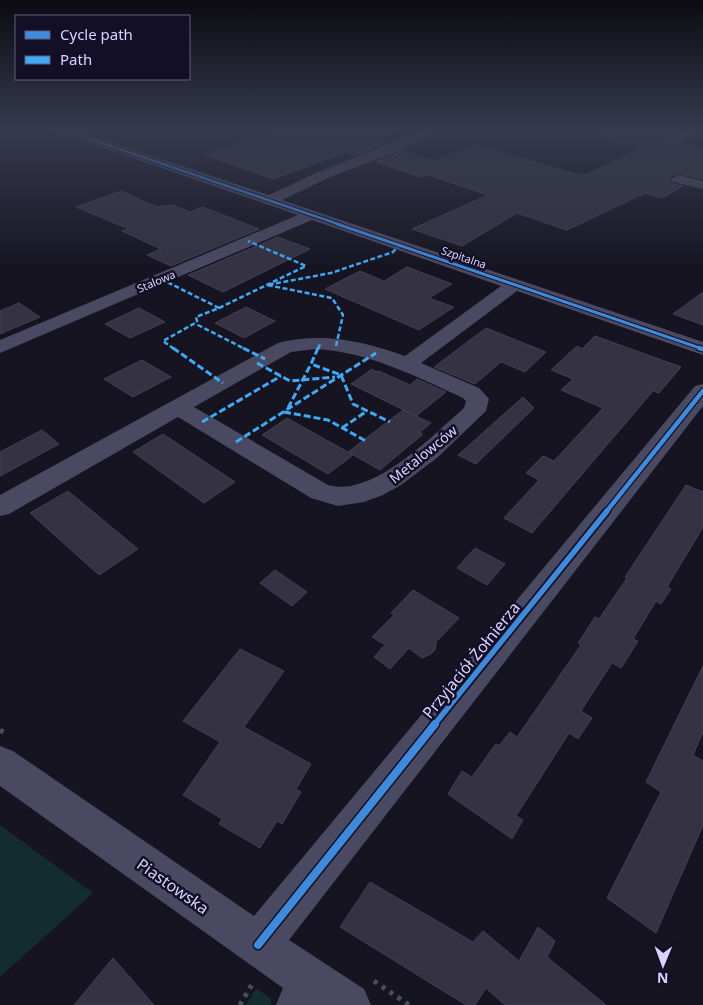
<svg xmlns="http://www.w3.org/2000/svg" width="703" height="1005" viewBox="0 0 703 1005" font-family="'Noto Sans',sans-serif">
  <rect width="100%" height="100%" fill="#161421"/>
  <g fill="#132c2d">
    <polygon points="0,825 93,893 0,977"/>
    <polygon points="256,988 271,999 271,1005 246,1005"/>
  </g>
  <g fill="#343243" stroke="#433f54">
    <polygon points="280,130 399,130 400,132 373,142 382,144 355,155 347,152 273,179 204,155"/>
    <polygon points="596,130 680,130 662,139 665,139 662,143 666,147 674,147 681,143 703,149 703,179 677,173 670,177 669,180 673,184 683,186 662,198 645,193 567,230 517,213 462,246 412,229 488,195 428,175 421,177 376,162 403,151 433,161 475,145 580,175 588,174 641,148 596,136"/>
    <polygon points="121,191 157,207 172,205 190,212 203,207 259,229 171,266 147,255 161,249 122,231 129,229 76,207"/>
    <polygon points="278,237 310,249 223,292 188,275"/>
    <polygon points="407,267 452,284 429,298 454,307 419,330 325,289 360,271 384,281"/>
    <polygon points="703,292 703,325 673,314"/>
    <polygon points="19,303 40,317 0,334 0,311"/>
    <polygon points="246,307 275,321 244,338 215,323"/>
    <polygon points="139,308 165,322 130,338 105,324"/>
    <polygon points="486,328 546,352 525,372 501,362 475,384 434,367"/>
    <polygon points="595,336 681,367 659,393 653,391 532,533 504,518 539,480 526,473 543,456 554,461 603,408 561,390 573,379 551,370 577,346 582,349"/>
    <polygon points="142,360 171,377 133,397 104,379"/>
    <polygon points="372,369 377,372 379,371 410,385 417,379 446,392 416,416 351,384"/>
    <polygon points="523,397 534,408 476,464 458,455"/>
    <polygon points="403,410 431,423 420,432 423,434 380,470 348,452"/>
    <polygon points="287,418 353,455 328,474 262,435"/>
    <polygon points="42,430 59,444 0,476 0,452"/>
    <polygon points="163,434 235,482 204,503 133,452"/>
    <polygon points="686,485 703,492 703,527 667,587 671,589 661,604 656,601 633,639 638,641 621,668 612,663 581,711 592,718 578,739 569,733 516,816 523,820 512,839 448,794 462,771 472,777 496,744 499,746 510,732 517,737 581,645 578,643 595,617 599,619 627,578 625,577"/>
    <polygon points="68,491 138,549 99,575 30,513"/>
    <polygon points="475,548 505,564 487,585 457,568"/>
    <polygon points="275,570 307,592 292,606 260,583"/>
    <polygon points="413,590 459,618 436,642 435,650 431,654 422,658 409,648 390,669 374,657 385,645 372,637 394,615 391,613"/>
    <polygon points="240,649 284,671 244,727 311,764 296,789 301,792 282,824 277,821 260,848 219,824 222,819 183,795 220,742 183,721"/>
    <polygon points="703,666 703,732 693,755 703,761 703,825 656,933 607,898 661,792 646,782"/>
    <polygon points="370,882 473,942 483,931 519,961 538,927 555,941 547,957 606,1005 505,1005 486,988 475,1005 466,1005 340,927"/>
    <polygon points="113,958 154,1005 74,1005"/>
  </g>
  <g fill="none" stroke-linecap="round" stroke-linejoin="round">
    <g stroke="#44505f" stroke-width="5" stroke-dasharray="4 5.5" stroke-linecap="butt">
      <polyline points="0,730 8,735"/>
      <polyline points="374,981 409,1005"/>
      <polyline points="240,1005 254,981"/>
    </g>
    <g fill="#4a4962" fill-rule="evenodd">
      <path d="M58,130H75L269,195L316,173L423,130H437C429,142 347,170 328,178C312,185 298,193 282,200L703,342V355L517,291L421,363L479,388L489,399L486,411L438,457L401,485L383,495L364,502L338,506L311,498L178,417L9,514L0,516V495L278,343C321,332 363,341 405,356L501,286L312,220L0,353V340L298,215L60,133ZM315,349C369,352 415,376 463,398L466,401L464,408C433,435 373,498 328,485L194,407L291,352Z"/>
      <polygon points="685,130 700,130 674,145 666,145 664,142"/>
      <polygon points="678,175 703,181 703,189 673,182 671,179"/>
      <polygon points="703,384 703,406 289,940 364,989 371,1005 276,1005 283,988 0,786 0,746 13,751 254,916 695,386"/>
    </g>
    <polyline stroke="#3fa9f5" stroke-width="2" stroke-dasharray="4 2" stroke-linecap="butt" points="48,130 68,137"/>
    <g stroke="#3fa9f5" stroke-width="2.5" stroke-dasharray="5 2.5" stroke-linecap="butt">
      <polyline points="161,279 219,308 196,317 198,325 245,349"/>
      <polyline points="219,308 306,266 248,241"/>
      <polyline points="336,346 343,315 332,298 267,285 331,273 393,252 400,245"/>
      <polyline points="174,349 163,341 197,322"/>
      <polyline points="318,349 320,344"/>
    </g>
    <g stroke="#3fa9f5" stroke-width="3" stroke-dasharray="7 3" stroke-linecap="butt">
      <polyline points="173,348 223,383"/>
      <polyline points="243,348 265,359"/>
      <polyline points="318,348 311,364 341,375 353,404 390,422"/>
      <polyline points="257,363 290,381 335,377"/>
      <polyline points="288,408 311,364"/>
      <polyline points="284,412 328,420 366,441"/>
      <polyline points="202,422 281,376"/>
      <polyline points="342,428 367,411"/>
      <polyline points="236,442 376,353"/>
    </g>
    <g stroke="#130f26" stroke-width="4.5">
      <polyline id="cycleway-far4" points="64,130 341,225"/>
    </g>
    <g stroke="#130f26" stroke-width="5">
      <polyline id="cycleway-far3" points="337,224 703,349"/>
    </g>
    <g stroke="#130f26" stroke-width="7">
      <g id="cycleway-far2">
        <polyline points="699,348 703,349"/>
        <polyline points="606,512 703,391"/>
      </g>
    </g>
    <g stroke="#130f26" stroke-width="9">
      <polyline id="cycleway-far1" points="434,725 607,511"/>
    </g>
    <g stroke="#130f26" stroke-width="11">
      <polyline id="cycleway" points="258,945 435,724"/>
    </g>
    <use href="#cycleway-far4" stroke="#408adc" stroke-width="2.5"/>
    <use href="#cycleway-far3" stroke="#408adc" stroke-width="3"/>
    <use href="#cycleway-far2" stroke="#408adc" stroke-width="4.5"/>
    <use href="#cycleway-far1" stroke="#408adc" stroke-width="5.5"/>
    <use href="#cycleway" stroke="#408adc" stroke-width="8"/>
  </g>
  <linearGradient id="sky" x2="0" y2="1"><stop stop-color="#0c0b12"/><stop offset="0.48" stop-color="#363a4e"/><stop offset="1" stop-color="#363a4e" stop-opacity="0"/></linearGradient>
  <rect width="703" height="270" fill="url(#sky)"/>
  <g text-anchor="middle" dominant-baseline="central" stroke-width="5" stroke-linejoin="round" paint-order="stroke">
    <g font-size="11" fill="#d9d4ff" stroke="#130f26">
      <text transform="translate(464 257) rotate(19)">Szpitalna</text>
      <text transform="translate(156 281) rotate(-23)">Stalowa</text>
    </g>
    <g font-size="14" fill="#d9d4ff" stroke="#130f26">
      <text transform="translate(423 454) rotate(-39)">Metalowców</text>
    </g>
    <g font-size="16" fill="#d9d4ff" stroke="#130f26">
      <text transform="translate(471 660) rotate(-51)">Przyjaciół Żołnierza</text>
      <text transform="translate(173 886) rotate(35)">Piastowska</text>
    </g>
  </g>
  <rect x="15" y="15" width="175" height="65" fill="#130f26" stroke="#625e7d"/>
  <rect x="25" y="31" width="25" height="8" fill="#408adc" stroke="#625e7d"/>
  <text x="60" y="40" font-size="15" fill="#d9d4ff">Cycle path</text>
  <rect x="25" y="56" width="25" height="8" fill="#3fa9f5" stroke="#625e7d"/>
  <text x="60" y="65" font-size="15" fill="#d9d4ff">Path</text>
  <g transform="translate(663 965) rotate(181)" stroke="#130f26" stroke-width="4" paint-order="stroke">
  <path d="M0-4L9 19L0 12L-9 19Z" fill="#d9d4ff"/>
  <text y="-8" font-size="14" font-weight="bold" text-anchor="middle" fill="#d9d4ff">N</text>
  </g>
</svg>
